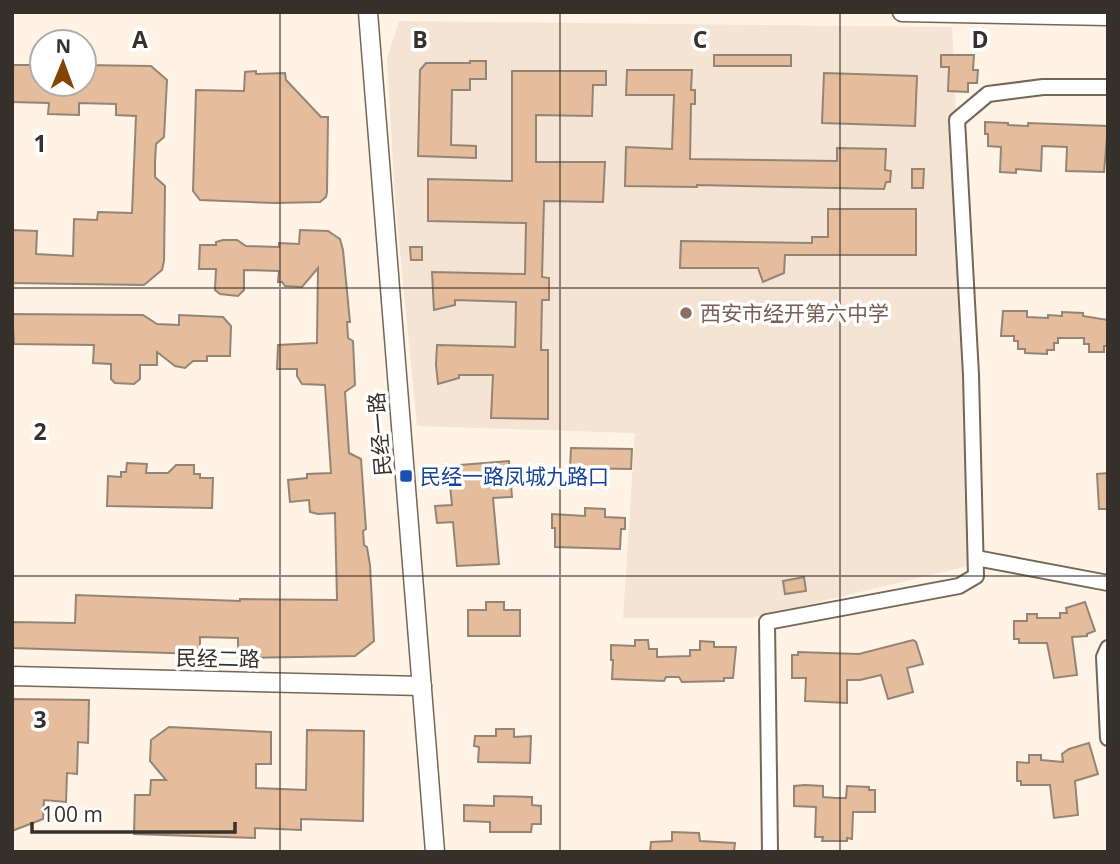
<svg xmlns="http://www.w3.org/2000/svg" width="1120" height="864" viewBox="0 0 1120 864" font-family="'Open Sans','Noto Sans SC',sans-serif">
  <rect width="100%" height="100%" fill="#fef3e5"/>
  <polygon fill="#f5e3d3" points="399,21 952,27 976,564 752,618 623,618 635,433 417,426 395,200 387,58"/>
  <g fill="#e5bd9c" stroke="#948476" stroke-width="2">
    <rect x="714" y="55" width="77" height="11"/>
    <polygon points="941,55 974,55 973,70 978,70 977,83 968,83 968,92 948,91 949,67 941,67"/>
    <polygon points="470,61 486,61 486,79 470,79 470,90 452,90 451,145 476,146 476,158 418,156 420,70 426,63 470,63"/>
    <polygon points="12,65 42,65 42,84 84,84 84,65 151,66 167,80 164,137 156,144 155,162 155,177 165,186 164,261 162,270 144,285 12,283 12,230 37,231 36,254 73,256 74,219 97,220 98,212 132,213 136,116 116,115 116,104 79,103 79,115 48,114 49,103 12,102"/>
    <polygon points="627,70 692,70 691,90 695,90 695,104 691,104 690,159 837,161 837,148 886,149 885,170 891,171 890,182 886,182 884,189 697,185 697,187 625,186 626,147 672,149 674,95 626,95"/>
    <polygon points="256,71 256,74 285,73 286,80 321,117 328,117 327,192 326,197 320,202 275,203 200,200 193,191 196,90 244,91 245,72"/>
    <polygon points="512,71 606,71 606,85 593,85 592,116 536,115 536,162 605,162 603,202 544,201 542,277 549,278 549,300 542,300 541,350 548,350 548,419 491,418 493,375 459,375 459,378 438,384 436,365 437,345 515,347 516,302 455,300 455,305 434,310 432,272 525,274 526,223 428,221 428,179 512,181"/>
    <polygon points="824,73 917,76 915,126 822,123"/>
    <polygon points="985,122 1008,123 1008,125 1028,126 1028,123 1108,126 1104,172 1066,171 1067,147 1042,146 1041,171 1016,169 1016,173 1000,172 1001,147 988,146 988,134 985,134"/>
    <polygon points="912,169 924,169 923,188 912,188"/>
    <polygon points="828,209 916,209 916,255 785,255 784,273 763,282 758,268 680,268 681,241 812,243 812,237 828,237"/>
    <polygon points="300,230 328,231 340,239 343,250 350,322 347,322 348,338 353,341 355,385 345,392 349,453 361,459 366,529 363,531 364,545 367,547 370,565 374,641 355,656 238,658 238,638 200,637 200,654 12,648 12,622 75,623 76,595 240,601 240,599 337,600 335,513 318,514 310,512 309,500 290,502 288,480 307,478 307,474 331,473 325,385 302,384 297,376 297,369 277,369 278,345 317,343 318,268 302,287 285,286 282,282 278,282 279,271 244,270 244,290 238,296 220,294 215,290 216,269 199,269 200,245 216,245 216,242 223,240 237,240 246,246 279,247 279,243 299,244"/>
    <polygon points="410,247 422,247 422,260 411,260"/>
    <polygon points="1003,311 1027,311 1027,317 1048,318 1048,315 1062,316 1062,312 1083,313 1083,316 1108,320 1108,346 1104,346 1104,352 1089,352 1089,344 1084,344 1084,338 1058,338 1058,343 1054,343 1054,350 1047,350 1047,354 1025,353 1025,349 1018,349 1018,341 1014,341 1014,336 1001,336"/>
    <polygon points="12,314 143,315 157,324 179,325 179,315 223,317 231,326 230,356 207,356 207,361 193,361 185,368 175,366 157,352 157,365 140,365 140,379 134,384 115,383 111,379 111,364 93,363 94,345 14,344"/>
    <polygon points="571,448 632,449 631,469 570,468"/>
    <polygon points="509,461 512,497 493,498 499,564 457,566 453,522 437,523 435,506 452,505 448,466"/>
    <polygon points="127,463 147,464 146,473 168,473 176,465 194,465 194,474 200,474 200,478 213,478 212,508 107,506 108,476 121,477 121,472 126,472"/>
    <polygon points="1108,473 1108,509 1099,509 1097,474"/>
    <polygon points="585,508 605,509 605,517 625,518 625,529 621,529 620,549 555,547 555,528 552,528 552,514 585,516"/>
    <polygon points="804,577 806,591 785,594 783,581"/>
    <polygon points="486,602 504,602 504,610 520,610 520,636 468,636 468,610 486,610"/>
    <polygon points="1085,602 1095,631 1087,634 1087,636 1072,637 1077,675 1054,678 1047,643 1019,643 1019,639 1014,639 1014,621 1027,621 1027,614 1037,614 1037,618 1060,618 1060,613 1067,613 1066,608"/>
    <polygon points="635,640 648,640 649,649 657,649 657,657 690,656 690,650 700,650 700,641 714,642 714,647 736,647 733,678 724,678 724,681 682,682 679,677 666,677 664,681 612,679 613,660 611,660 611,645 635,646"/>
    <polygon points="913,640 916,642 923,664 907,668 913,692 888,699 881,675 860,680 847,680 847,703 805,701 806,678 792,678 792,655 798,655 798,652 859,654"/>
    <polygon points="12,699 89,700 88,743 78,742 77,774 67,773 66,802 44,800 43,819 12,831"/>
    <polygon points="169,727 271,732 271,764 256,764 256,788 306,790 307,730 364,731 363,821 301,819 301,830 255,828 255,838 134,834 135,795 150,795 151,780 166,780 150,761 151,740"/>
    <polygon points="496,729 514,729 514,737 531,736 530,763 478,762 479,747 474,746 475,736 496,736"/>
    <polygon points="1089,743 1098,774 1075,781 1078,815 1054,818 1050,785 1021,785 1021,781 1017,781 1017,762 1029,763 1029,755 1041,755 1041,760 1063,762 1062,754 1069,749"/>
    <polygon points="805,785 823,786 823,797 836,798 846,798 847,786 869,787 869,790 875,790 875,812 853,812 852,839 847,838 847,841 822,841 823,837 815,837 816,807 794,806 794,786"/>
    <polygon points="494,796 532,797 532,805 541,806 541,824 532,824 531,832 490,832 490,822 464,821 464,805 494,806"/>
    <polygon points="672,832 699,833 700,841 735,843 734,852 650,852 651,842 672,841"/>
  </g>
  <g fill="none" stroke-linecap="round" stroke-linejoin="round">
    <g stroke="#746758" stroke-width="18">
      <g id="minor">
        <polyline points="976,558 1108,583"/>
        <polyline points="1108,648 1104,657 1108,738"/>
        <polyline points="770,852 767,622 959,586 976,576 971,375 957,120 988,94 1043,87 1108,87"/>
      </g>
    </g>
    <g stroke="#746758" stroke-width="21">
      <g id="tertiary">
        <polyline points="368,12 435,852"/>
        <polyline points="902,12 1108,16"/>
        <polyline points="12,676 422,686"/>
      </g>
    </g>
    <use href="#minor" stroke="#fff" stroke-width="14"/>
    <use href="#tertiary" stroke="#fff" stroke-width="18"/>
  </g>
  <path fill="none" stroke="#37312b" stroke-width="2" stroke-opacity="0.55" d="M280,12V852M560,12V852M840,12V852M12,288H1108M12,576H1108"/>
  <circle fill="#8d6e63" stroke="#fff" stroke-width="2.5" cx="686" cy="313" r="7"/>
  <rect fill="#1a4fb4" stroke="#fff" stroke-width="2.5" x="399" y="469" width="14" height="14" rx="3.5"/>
  <g text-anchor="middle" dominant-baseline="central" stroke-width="7" stroke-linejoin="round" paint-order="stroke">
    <g font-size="21" fill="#785e54" stroke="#fff" text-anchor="start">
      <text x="700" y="313">西安市经开第六中学</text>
    </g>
    <g font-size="21" fill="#37312b" stroke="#fff">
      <text transform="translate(379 434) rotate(-95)">民经一路</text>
      <text transform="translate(218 658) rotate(1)">民经二路</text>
    </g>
    <g font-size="21" fill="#164399" stroke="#fff" text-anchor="start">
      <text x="420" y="476">民经一路凤城九路口</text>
    </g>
  </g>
  <g font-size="23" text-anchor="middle" font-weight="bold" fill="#37312b" stroke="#fff" stroke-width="7" stroke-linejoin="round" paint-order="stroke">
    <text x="140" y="48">A</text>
    <text x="420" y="48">B</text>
    <text x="700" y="48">C</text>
    <text x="980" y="48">D</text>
    <text x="40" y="152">1</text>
    <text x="40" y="440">2</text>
    <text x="40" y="728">3</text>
  </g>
  <rect width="1120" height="864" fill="none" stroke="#37312b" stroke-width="28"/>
  <g transform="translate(63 63) rotate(1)"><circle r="33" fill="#ffffff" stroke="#afadaa" stroke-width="2"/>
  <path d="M0-5L12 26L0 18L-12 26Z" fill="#834405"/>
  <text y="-10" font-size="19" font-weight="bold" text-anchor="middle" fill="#37312b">N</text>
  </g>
  <path d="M32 822v10h203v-10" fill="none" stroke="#37312b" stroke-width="3.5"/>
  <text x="42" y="822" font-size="21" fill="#37312b" stroke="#ffffff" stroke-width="5" paint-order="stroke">100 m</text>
</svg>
